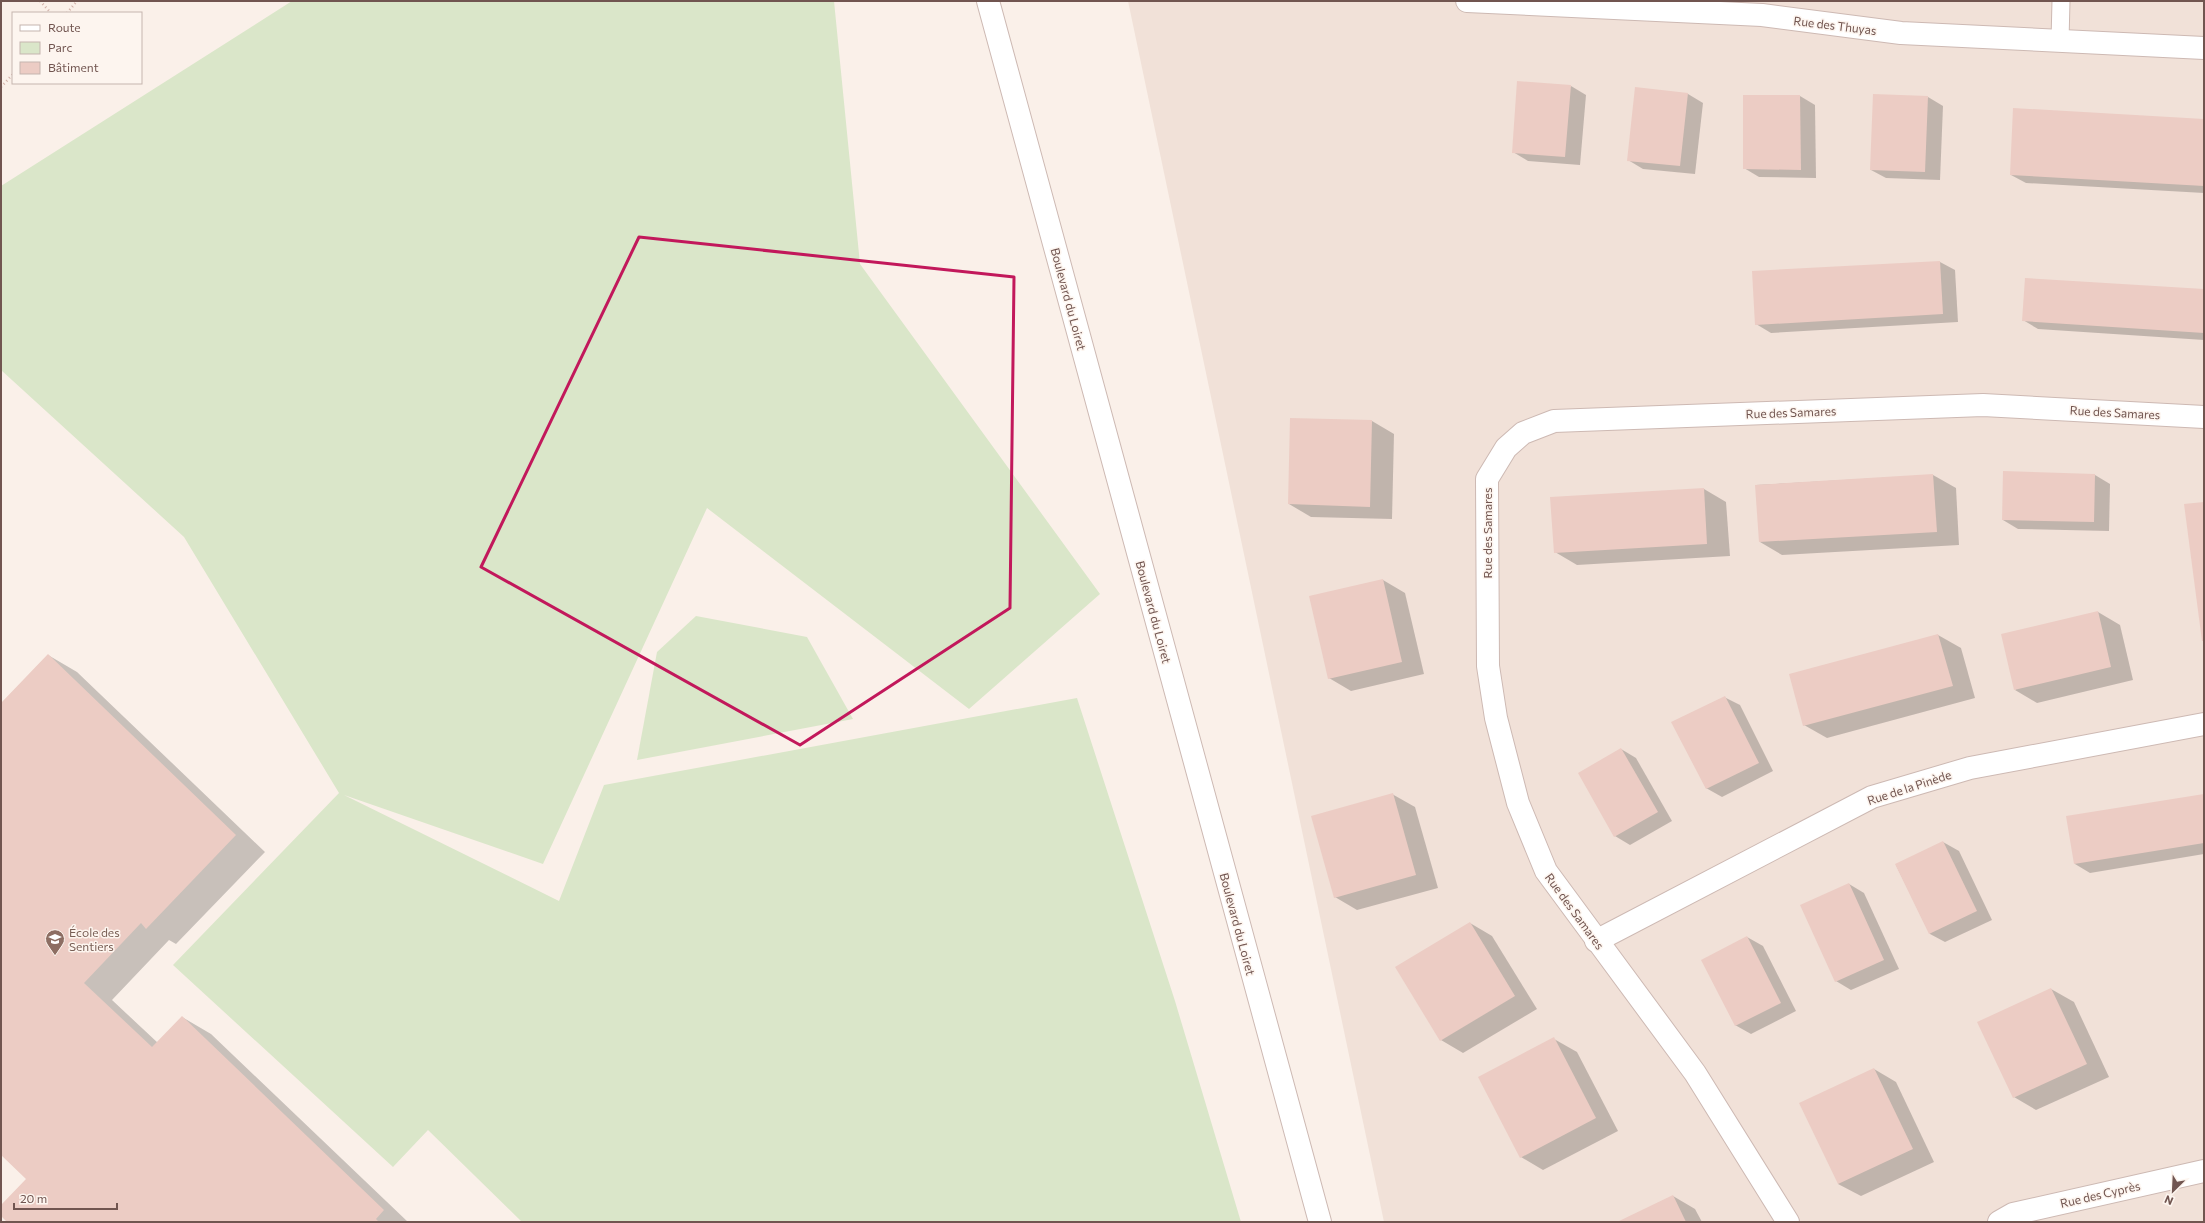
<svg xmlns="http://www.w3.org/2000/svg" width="2205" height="1223" viewBox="0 0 2205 1223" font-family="Commissioner,sans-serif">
  <rect width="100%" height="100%" fill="#faf0e9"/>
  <polygon fill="#f1e1d8" points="1128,1 2204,1 2204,1222 1384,1222"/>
  <g fill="#dae6c9">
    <polygon points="292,1 834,1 860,264 1100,594 969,709 707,508 543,864 344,795 559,901 604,785 1077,698 1175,1001 1241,1222 522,1222 428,1130 393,1167 173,965 339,793 184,537 1,370 1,186"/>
    <polygon points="696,616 807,637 853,719 637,760 657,652"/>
  </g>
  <g fill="#0003">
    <polygon points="1571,86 1586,95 1580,165 1528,161 1513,152"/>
    <polygon points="1636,88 1688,94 1703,103 1695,174 1643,169 1628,160"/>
    <polygon points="1744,96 1800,96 1815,105 1816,178 1759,177 1744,168"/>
    <polygon points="1928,97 1943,106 1940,180 1886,178 1871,170"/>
    <polygon points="2204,120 2204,193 2026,183 2011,175"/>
    <polygon points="1940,262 1955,270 1958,322 1771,333 1756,324"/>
    <polygon points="2204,291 2204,340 2038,329 2023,320"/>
    <polygon points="1372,421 1394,434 1392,519 1311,517 1289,504"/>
    <polygon points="1933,475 1956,488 1959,545 1782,555 1760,542 1756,485"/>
    <polygon points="2095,475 2110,484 2109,531 2018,529 2003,520"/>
    <polygon points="1704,489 1726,502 1730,556 1577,565 1555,552"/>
    <polygon points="1383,580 1405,593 1424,674 1351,691 1329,678"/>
    <polygon points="2098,612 2120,625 2133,680 2037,703 2015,690"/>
    <polygon points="1938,635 1961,648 1975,698 1827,738 1804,725"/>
    <polygon points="48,655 77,672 265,852 176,944 169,940 112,1000 158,1043 182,1017 211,1034 408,1222 9,1222 1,1215 1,1206 27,1179 1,1154 1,704"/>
    <polygon points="1724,697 1740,705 1773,771 1722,797 1706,788"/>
    <polygon points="1621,749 1636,758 1672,821 1630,845 1615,836"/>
    <polygon points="1392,794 1415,807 1438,888 1357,910 1335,897"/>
    <polygon points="2204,795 2204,854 2090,873 2075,864 2067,817"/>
    <polygon points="1943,842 1959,851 1992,920 1945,942 1930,934 1896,865"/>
    <polygon points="1849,884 1864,893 1899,969 1851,990 1836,981"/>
    <polygon points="1470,923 1492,936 1537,1009 1463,1053 1441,1040"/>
    <polygon points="1747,937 1763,946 1796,1011 1751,1034 1735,1025"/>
    <polygon points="2051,989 2074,1002 2109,1077 2036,1110 2014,1097"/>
    <polygon points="1554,1039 1577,1052 1618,1131 1543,1170 1521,1157"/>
    <polygon points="1874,1069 1896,1082 1934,1162 1861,1196 1838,1184"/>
    <polygon points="1673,1196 1695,1209 1702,1222 1619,1222"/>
  </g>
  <g fill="#ecccc4">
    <polygon points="1517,81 1571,85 1565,157 1512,153"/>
    <polygon points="1635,87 1688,93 1680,166 1627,161"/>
    <polygon points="1873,94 1928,96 1925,172 1870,170"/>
    <polygon points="1743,95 1800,95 1801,170 1743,169"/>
    <polygon points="2013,108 2204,119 2204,186 2010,175"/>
    <polygon points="1940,261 1943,314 1755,325 1752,271"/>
    <polygon points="2025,278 2204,289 2204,333 2022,321"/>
    <polygon points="1290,418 1372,420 1370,507 1288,504"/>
    <polygon points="2003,471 2095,474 2094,522 2002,520"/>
    <polygon points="1933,474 1937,532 1759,542 1755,485"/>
    <polygon points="1704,488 1707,544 1554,553 1550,497"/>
    <polygon points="2204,502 2204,641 2202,641 2184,504"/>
    <polygon points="1383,579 1402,662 1328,679 1309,596"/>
    <polygon points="2098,611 2111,667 2014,690 2001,634"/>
    <polygon points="1938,634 1953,686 1803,726 1789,674"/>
    <polygon points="48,654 236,835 146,929 141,923 84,983 152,1047 182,1016 384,1210 376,1219 379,1222 7,1222 1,1216 1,1205 26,1179 1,1155 1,703"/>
    <polygon points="1725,696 1759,763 1706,789 1671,722"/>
    <polygon points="1621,748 1658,812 1614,837 1578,773"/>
    <polygon points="1393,793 1416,875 1334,898 1311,816"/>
    <polygon points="2204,794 2204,843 2074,864 2066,816"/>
    <polygon points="1943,841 1977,911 1929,934 1895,864"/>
    <polygon points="1849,883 1884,960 1835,982 1800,905"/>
    <polygon points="1470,922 1515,996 1440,1041 1395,967"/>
    <polygon points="1747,936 1781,1003 1735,1026 1701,960"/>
    <polygon points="2051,988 2087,1064 2013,1098 1977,1022"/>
    <polygon points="1554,1037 1596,1118 1520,1158 1478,1077"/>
    <polygon points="1874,1068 1913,1149 1838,1184 1799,1103"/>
    <polygon points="1673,1195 1686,1222 1617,1222"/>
  </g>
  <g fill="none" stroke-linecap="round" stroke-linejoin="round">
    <g stroke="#cdb9b3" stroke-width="19">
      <polyline id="service" points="2060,41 2061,1"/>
    </g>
    <g stroke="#cdb9b3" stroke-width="24">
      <g id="minor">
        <polyline points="1467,1 1762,15 1901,33 2204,48"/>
        <polyline points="1596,941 1872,797 1970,768 2204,724"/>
        <polyline points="1788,1222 1695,1073 1546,871 1518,803 1496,718 1488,666 1487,479 1506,448 1523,433 1554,421 1983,405 2204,417"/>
      </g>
    </g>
    <g stroke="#cdb9b3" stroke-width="24">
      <g id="tertiary">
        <polyline points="988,1 1320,1222"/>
        <polyline points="1999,1222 2013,1214 2204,1171"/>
      </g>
    </g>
    <g stroke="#d1afa7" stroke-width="2.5" stroke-dasharray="1 3" stroke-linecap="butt">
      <polyline points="40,1 51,13"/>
      <polyline points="67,13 77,1"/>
      <polyline points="1,87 13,74"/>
    </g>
    <use href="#service" stroke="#fff" stroke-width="17"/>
    <use href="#minor" stroke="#fff" stroke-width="22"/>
    <use href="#tertiary" stroke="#fff" stroke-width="22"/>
  </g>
  <path fill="none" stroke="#c2185b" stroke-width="3" stroke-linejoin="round" d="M639,237L1014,277L1010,608L800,745L481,567Z"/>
  <defs>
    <g id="school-pin" transform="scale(1)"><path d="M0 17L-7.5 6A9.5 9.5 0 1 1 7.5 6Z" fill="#8d6e63" stroke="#fdf5ef"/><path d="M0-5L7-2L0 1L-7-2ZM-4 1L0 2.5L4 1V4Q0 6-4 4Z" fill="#fff"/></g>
  </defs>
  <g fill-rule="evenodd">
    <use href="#school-pin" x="55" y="939"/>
  </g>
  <g text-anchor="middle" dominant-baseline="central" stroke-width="3" stroke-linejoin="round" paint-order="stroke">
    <g font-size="12" fill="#715550" stroke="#fdf5ef">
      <text transform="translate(1835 25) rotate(7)">Rue des Thuyas</text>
      <text transform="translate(1069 299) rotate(75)">Boulevard du Loiret</text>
      <text transform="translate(1791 412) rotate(-2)">Rue des Samares</text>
      <text transform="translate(2115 412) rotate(3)">Rue des Samares</text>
      <text transform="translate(1487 533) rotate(-90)">Rue des Samares</text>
      <text transform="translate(1154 612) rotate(75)">Boulevard du Loiret</text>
      <text transform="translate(1909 787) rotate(-18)">Rue de la Pinède</text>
      <text transform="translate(1575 911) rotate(54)">Rue des Samares</text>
      <text transform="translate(1238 924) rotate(75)">Boulevard du Loiret</text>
      <text transform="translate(2100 1194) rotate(-13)">Rue des Cyprès</text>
    </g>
    <g font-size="12" fill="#785e54" stroke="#fdf5ef" text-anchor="start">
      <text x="69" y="932">École des<tspan x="69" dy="14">Sentiers</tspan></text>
    </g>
  </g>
  <rect width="2205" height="1223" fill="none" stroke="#715550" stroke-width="4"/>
  <rect x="12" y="12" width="130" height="72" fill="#fdf5ef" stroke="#c5b5af"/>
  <rect x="20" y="25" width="20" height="6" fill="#ffffff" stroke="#c5b5af"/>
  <text x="48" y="32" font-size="12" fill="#715550">Route</text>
  <rect x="20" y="42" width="20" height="12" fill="#dae6c9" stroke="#c5b5af"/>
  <text x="48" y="52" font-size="12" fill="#715550">Parc</text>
  <rect x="20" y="62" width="20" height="12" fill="#ecccc4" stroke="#c5b5af"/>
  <text x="48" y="72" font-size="12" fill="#715550">Bâtiment</text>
  <g transform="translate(2173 1191) rotate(204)" stroke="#fdf5ef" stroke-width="3" paint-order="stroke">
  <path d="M0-3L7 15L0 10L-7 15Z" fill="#715550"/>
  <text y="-6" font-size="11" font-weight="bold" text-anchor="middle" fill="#715550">N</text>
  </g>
  <path d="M14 1203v6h103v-6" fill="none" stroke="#715550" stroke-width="2"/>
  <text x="20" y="1203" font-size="12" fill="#715550" stroke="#fdf5ef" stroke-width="3" paint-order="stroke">20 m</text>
</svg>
